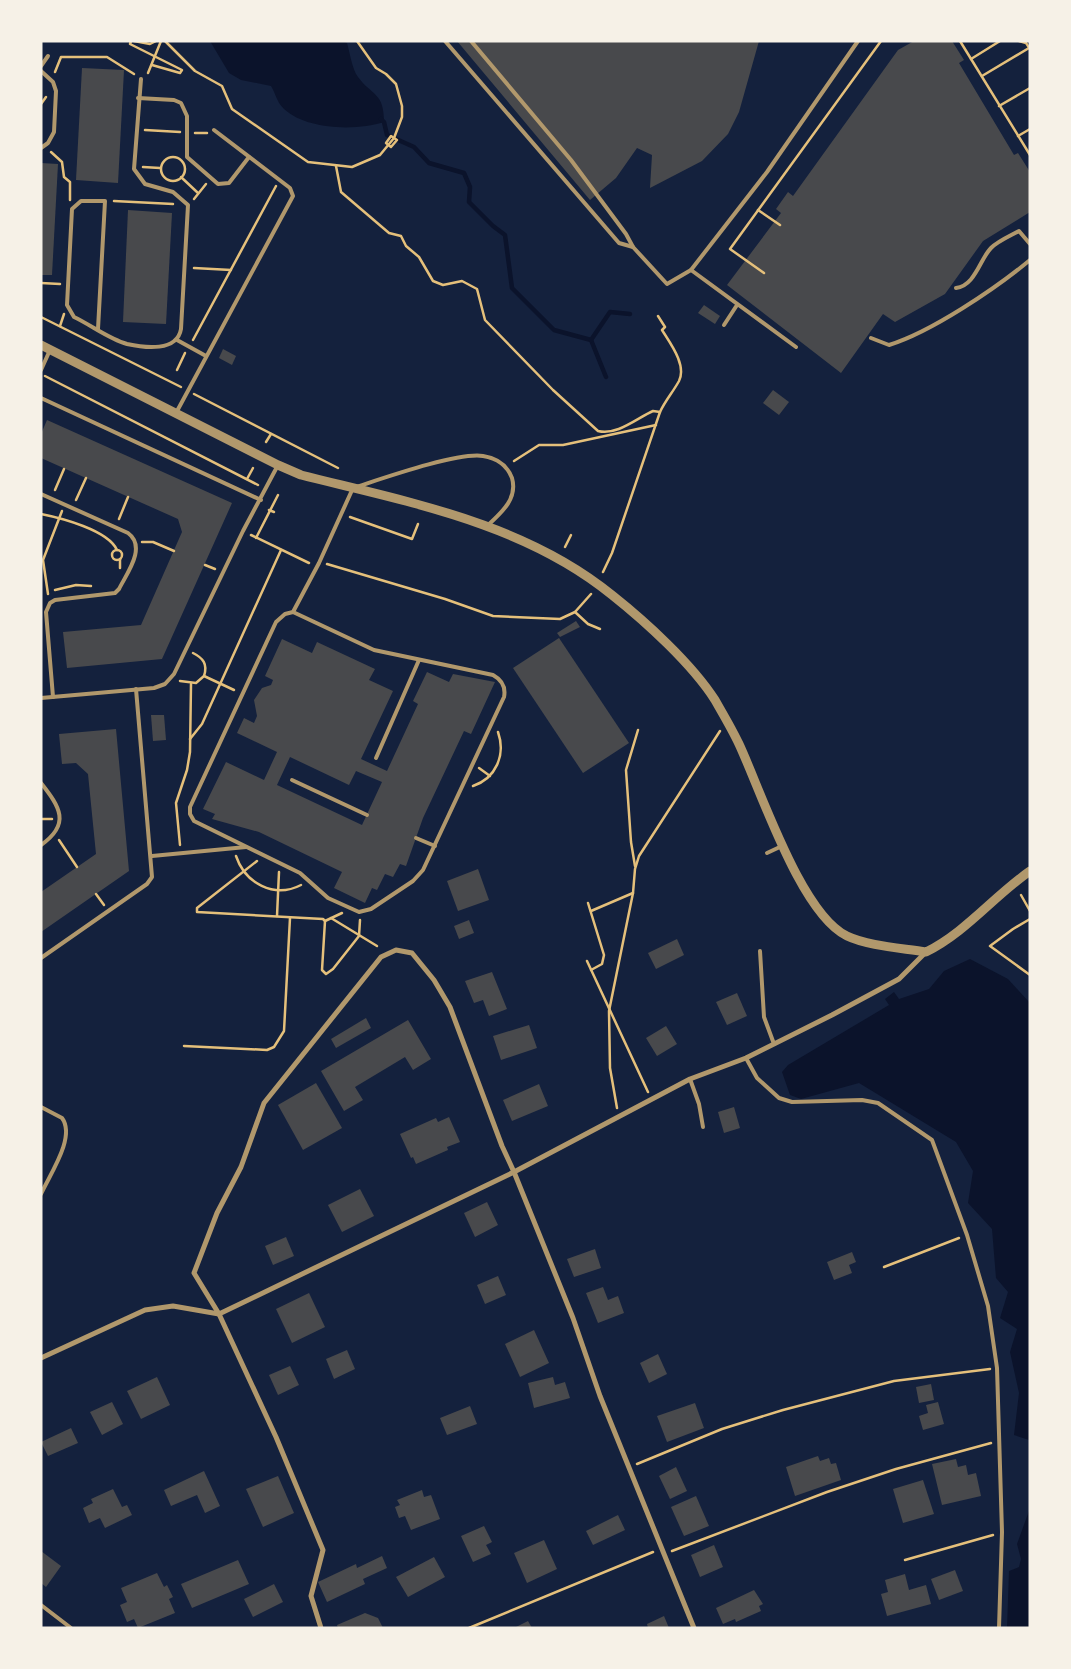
<svg xmlns="http://www.w3.org/2000/svg" width="1071" height="1669" viewBox="0 0 1071 1669" font-family="Literata,serif">
  <rect width="100%" height="100%" fill="#14213d"/>
  <g fill="#0b132b">
    <path d="M210,41H343L347,43C350,53 352,69 358,77C372,96 384,92 384,122C356,131 307,130 284,109C276,101 276,94 271,86L241,80L229,73Z"/>
    <polygon points="970,959 1008,979 1030,1003 1030,1467 1029,1440 1014,1435 1019,1393 1010,1352 1017,1329 1000,1318 1008,1292 996,1278 992,1229 968,1203 973,1171 956,1142 859,1083 801,1099 790,1095 782,1072 788,1065 889,1005 885,999 894,992 899,999 929,989 944,971"/>
    <polygon points="1030,1508 1030,1628 1007,1628 1009,1571 1019,1567 1021,1559 1017,1544"/>
  </g>
  <g fill="none" stroke-linecap="round" stroke-linejoin="round">
    <g stroke="#0b132b" stroke-width="4.5">
      <polyline points="381,119 384,122 387,135 414,147 429,163 464,173 470,187 469,202 493,226 505,235 512,288 554,330 591,340 606,377"/>
      <polyline points="591,340 610,312 630,314"/>
    </g>
  </g>
  <g fill="#48494c" fill-rule="evenodd">
    <polygon points="457,41 759,41 739,112 728,134 702,161 650,188 652,155 637,148 616,178 590,200"/>
    <polygon points="914,41 952,41 964,60 959,63 1014,155 1018,153 1030,172 1030,212 983,241 945,294 895,322 883,314 841,373 727,285 781,213 776,209 788,192 793,196 898,50"/>
    <polygon points="82,68 124,70 118,183 76,180"/>
    <polygon points="41,163 58,164 52,275 41,275"/>
    <polygon points="128,210 172,213 166,324 123,322"/>
    <polygon points="704,305 720,316 715,324 698,313"/>
    <polygon points="223,349 236,356 232,365 219,358"/>
    <polygon points="773,390 789,402 779,415 763,403"/>
    <polygon points="47,420 232,503 162,659 67,668 63,632 141,625 182,532 178,519 41,458 41,434"/>
    <polygon points="576,621 580,627 560,637 557,633"/>
    <polygon points="559,638 629,743 583,773 513,668"/>
    <path d="M282,639L312,653L317,642L375,669L369,680L393,691L361,759L387,771L418,704L413,701L427,672L449,682L453,674L495,682L471,734L464,731L423,818L406,866L400,864L393,877L385,874L377,890L372,888L365,903L334,888L342,872L259,832L212,819L215,814L203,809L226,762L264,780L277,752L237,733L244,718L254,723L257,716L254,700L262,688L271,685L273,680L265,676ZM290,757L349,785L356,771L382,782L362,825L277,785Z"/>
    <polygon points="151,715 164,715 166,740 153,741"/>
    <polygon points="116,729 129,871 41,932 41,892 96,854 88,774 76,763 62,764 59,734"/>
    <polygon points="478,869 489,900 458,911 447,881"/>
    <polygon points="469,920 474,933 459,939 454,926"/>
    <polygon points="677,939 684,955 656,969 648,953"/>
    <polygon points="492,972 507,1009 489,1016 483,1000 474,1003 465,981"/>
    <polygon points="737,993 747,1016 727,1025 716,1002"/>
    <polygon points="366,1018 371,1028 336,1048 331,1039"/>
    <polygon points="408,1020 431,1059 413,1070 405,1057 355,1087 363,1100 344,1111 321,1071"/>
    <polygon points="529,1025 537,1048 501,1060 493,1036"/>
    <polygon points="666,1026 677,1044 657,1056 646,1038"/>
    <polygon points="316,1083 342,1128 303,1150 278,1105"/>
    <polygon points="539,1084 548,1106 512,1121 503,1100"/>
    <polygon points="734,1107 740,1128 724,1133 718,1112"/>
    <polygon points="449,1117 460,1142 447,1147 448,1150 416,1164 413,1157 411,1158 400,1134 436,1118 438,1122"/>
    <polygon points="360,1189 374,1216 342,1232 328,1205"/>
    <polygon points="487,1202 498,1225 475,1237 464,1213"/>
    <polygon points="286,1237 294,1256 273,1265 265,1246"/>
    <polygon points="595,1249 601,1268 574,1277 567,1259"/>
    <polygon points="852,1252 856,1262 849,1265 852,1273 834,1280 827,1262"/>
    <polygon points="498,1276 506,1295 485,1304 477,1285"/>
    <polygon points="603,1287 608,1300 618,1296 624,1313 598,1323 586,1293"/>
    <polygon points="309,1293 325,1327 292,1343 276,1309"/>
    <polygon points="534,1330 549,1363 520,1377 505,1344"/>
    <polygon points="347,1350 355,1369 334,1379 326,1359"/>
    <polygon points="658,1354 667,1374 649,1383 640,1363"/>
    <polygon points="290,1366 299,1385 278,1395 269,1375"/>
    <polygon points="157,1377 170,1405 141,1419 127,1391"/>
    <polygon points="553,1377 555,1385 565,1382 570,1398 534,1408 528,1383"/>
    <polygon points="931,1384 934,1400 919,1403 916,1387"/>
    <polygon points="112,1402 123,1424 102,1435 90,1412"/>
    <polygon points="938,1402 944,1424 923,1430 919,1416 928,1413 926,1405"/>
    <polygon points="695,1403 704,1428 667,1442 657,1416"/>
    <polygon points="470,1406 477,1424 447,1435 440,1418"/>
    <polygon points="71,1428 78,1443 48,1456 41,1442"/>
    <polygon points="818,1456 820,1461 829,1458 831,1464 836,1463 841,1480 795,1496 786,1467"/>
    <polygon points="956,1459 958,1467 966,1465 968,1475 976,1473 981,1496 942,1505 932,1464"/>
    <polygon points="676,1467 687,1491 670,1499 659,1476"/>
    <polygon points="204,1471 220,1506 205,1513 197,1495 171,1506 164,1490"/>
    <polygon points="278,1476 294,1513 263,1527 246,1489"/>
    <polygon points="923,1480 934,1514 903,1523 893,1489"/>
    <polygon points="113,1489 122,1507 127,1505 132,1515 105,1528 100,1518 89,1523 83,1508 93,1503 91,1499"/>
    <polygon points="422,1490 424,1497 431,1495 440,1519 411,1530 405,1516 399,1518 395,1507 400,1505 397,1500"/>
    <polygon points="696,1496 709,1526 684,1536 671,1507"/>
    <polygon points="618,1515 625,1530 593,1545 586,1531"/>
    <polygon points="484,1526 492,1542 486,1545 491,1554 473,1562 461,1536"/>
    <polygon points="544,1540 557,1569 527,1583 514,1553"/>
    <polygon points="714,1545 723,1567 700,1577 691,1555"/>
    <polygon points="41,1551 61,1566 46,1587 41,1583"/>
    <polygon points="382,1556 387,1568 363,1579 365,1584 327,1602 318,1582 356,1564 357,1568"/>
    <polygon points="434,1557 445,1577 408,1597 396,1577"/>
    <polygon points="238,1560 249,1584 192,1608 181,1584"/>
    <polygon points="955,1570 963,1591 939,1600 931,1579"/>
    <polygon points="157,1573 164,1587 167,1585 173,1597 169,1599 175,1613 138,1628 134,1619 127,1622 120,1605 127,1602 121,1588"/>
    <polygon points="905,1574 909,1590 926,1585 931,1604 887,1616 881,1594 888,1592 885,1580"/>
    <polygon points="274,1584 283,1602 253,1617 244,1599"/>
    <polygon points="754,1590 763,1604 759,1606 761,1611 736,1622 735,1619 723,1624 716,1608"/>
    <polygon points="365,1613 378,1618 383,1628 338,1628 337,1625"/>
    <polygon points="664,1616 669,1628 648,1628 647,1624"/>
    <polygon points="528,1621 532,1628 514,1628"/>
  </g>
  <g fill="none" stroke-linecap="round" stroke-linejoin="round">
    <g stroke="#e5c07b" stroke-width="2.5">
      <polyline points="131,41 130,44 182,70 180,73 152,65"/>
      <polyline points="134,41 150,44 156,41"/>
      <polyline points="165,41 195,71 222,86 232,109 308,162 352,167 380,155 394,138 402,117 402,106 396,84 386,74 376,68 357,41"/>
      <polyline points="960,41 1030,155"/>
      <polyline points="1019,41 1026,43"/>
      <polyline points="1025,41 1029,48"/>
      <polyline points="971,59 1000,41"/>
      <polyline points="55,72 61,57 107,57 134,74"/>
      <polyline points="148,73 161,41"/>
      <polyline points="982,76 1029,48"/>
      <polyline points="41,104 46,97"/>
      <polyline points="999,106 1030,88"/>
      <polyline points="145,130 180,132"/>
      <polyline points="195,133 207,133"/>
      <polygon points="391,136 397,140 391,147 386,143"/>
      <polyline points="1018,136 1030,129"/>
      <polyline points="51,152 62,162 64,177 70,182 70,200"/>
      <circle cx="173" cy="169" r="12"/>
      <path d="M336,166L341,192L389,233L401,236L406,246L419,257L433,281L443,285L462,281L477,289L485,320L553,390L598,431C617,436 637,418 653,411L660,412"/>
      <polyline points="143,167 160,168"/>
      <polyline points="181,177 198,193"/>
      <polyline points="194,199 206,184"/>
      <polyline points="114,201 173,204"/>
      <polyline points="758,210 780,225"/>
      <polyline points="194,268 231,270"/>
      <polyline points="764,273 730,249 881,41"/>
      <polyline points="41,283 60,284"/>
      <polyline points="41,317 181,387"/>
      <polyline points="60,326 64,314"/>
      <polyline points="193,340 276,186"/>
      <polyline points="177,370 185,353"/>
      <polyline points="45,376 258,485"/>
      <polyline points="194,394 338,468"/>
      <polyline points="266,442 271,434"/>
      <polyline points="514,461 539,445 563,445 656,425"/>
      <polyline points="247,479 253,468"/>
      <polyline points="55,490 64,469"/>
      <polyline points="76,500 86,478"/>
      <polyline points="269,510 274,512"/>
      <path d="M41,514C61,518 108,530 117,550"/>
      <polyline points="350,517 412,539 418,524"/>
      <polyline points="119,519 128,497"/>
      <polyline points="251,535 309,563"/>
      <polyline points="256,538 278,495"/>
      <polyline points="142,542 153,542 174,551"/>
      <polyline points="565,547 571,535"/>
      <circle cx="117" cy="555" r="5"/>
      <polyline points="327,564 445,599 493,616 560,619 575,612 591,594"/>
      <polyline points="205,565 215,569"/>
      <polyline points="120,568 120,559"/>
      <path d="M603,572L612,553L660,412C665,401 673,392 679,381C687,365 670,343 662,330L665,327L658,316"/>
      <polyline points="55,590 76,585 91,586"/>
      <polyline points="48,594 43,560 62,511"/>
      <polyline points="575,612 588,624 600,629"/>
      <polyline points="204,676 234,690"/>
      <path d="M180,681L196,683L204,676C208,664 203,658 193,653"/>
      <polyline points="190,739 202,724 281,550"/>
      <polyline points="479,768 490,776"/>
      <path d="M473,786C496,778 506,755 498,732"/>
      <polyline points="41,819 52,819"/>
      <polyline points="59,840 77,867"/>
      <polyline points="180,845 176,803 187,770 190,752 191,684"/>
      <path d="M236,856C245,883 274,899 301,885"/>
      <polyline points="257,861 197,908 197,912 323,919 325,921 322,970 326,974 333,969 359,936 360,920"/>
      <polyline points="635,866 631,842 626,770 638,730"/>
      <polyline points="96,894 104,905"/>
      <polyline points="1021,895 1030,911"/>
      <polyline points="588,903 604,955 602,964 591,970"/>
      <polyline points="591,911 633,893"/>
      <polyline points="277,916 279,872"/>
      <polyline points="331,918 377,946"/>
      <polyline points="1030,919 1013,929 990,946 1030,975"/>
      <polyline points="325,921 342,913"/>
      <polyline points="587,961 648,1092"/>
      <polyline points="184,1046 267,1050 274,1047 284,1031 290,918"/>
      <polyline points="617,1108 610,1068 609,1011 633,893 635,869 639,856 720,731"/>
      <polyline points="884,1267 959,1238"/>
      <polyline points="637,1464 722,1429 783,1410 894,1381 990,1369"/>
      <polyline points="672,1551 827,1492 896,1469 991,1443"/>
      <polyline points="905,1560 993,1535"/>
      <polyline points="469,1628 653,1552"/>
    </g>
    <g stroke="#b1986c" stroke-width="4">
      <polyline points="445,41 619,243 633,247 667,284 691,270 767,172 858,41"/>
      <polyline points="471,41 571,160 626,234 633,247"/>
      <polyline points="41,66 48,56"/>
      <polyline points="41,71 53,82 56,91 54,132 48,143 41,148"/>
      <polyline points="138,98 174,100 181,103 187,116 187,157 218,184 229,183 249,157"/>
      <polyline points="691,270 796,347"/>
      <path d="M956,288C975,286 980,259 991,248C998,241 1010,236 1019,231L1030,244"/>
      <polyline points="724,325 737,305"/>
      <path d="M98,329L105,201H81L72,209L67,305L74,317C91,325 109,339 127,344C145,348 177,352 181,329L188,205L173,192L145,184L134,169L141,79"/>
      <path d="M871,338L889,345C931,332 995,289 1030,260"/>
      <polyline points="177,340 206,356"/>
      <polyline points="41,370 50,350"/>
      <polyline points="41,398 261,500"/>
      <polyline points="176,413 293,196 290,188 214,130"/>
      <path d="M41,494L128,533C147,547 127,573 119,589L115,593L55,600L50,603L46,612L53,697"/>
      <path d="M293,612L285,614L276,622L190,807V814L194,821L300,873L328,898L359,912L371,909L413,881L423,870L504,697C506,687 502,680 493,675L374,650L293,612L319,563L353,488C381,479 457,452 483,456C496,458 507,465 512,478C518,499 501,513 487,526"/>
      <polyline points="41,698 154,688 165,684 174,674 243,531 278,465"/>
      <polyline points="376,758 419,660"/>
      <polyline points="292,780 367,815"/>
      <path d="M41,783C60,807 71,824 41,845"/>
      <polyline points="416,838 435,846"/>
      <polyline points="767,853 782,846"/>
      <polyline points="152,856 246,847"/>
      <polyline points="760,951 764,1017 774,1044"/>
      <polyline points="41,958 147,884 152,877 136,689"/>
      <polyline points="746,1058 757,1078 779,1098 792,1102 862,1100 878,1103 932,1140 967,1235 988,1306 997,1368 1002,1532 999,1628"/>
      <polyline points="690,1079 699,1104 703,1127"/>
      <path d="M41,1107L62,1118C76,1137 50,1174 41,1194"/>
      <polyline points="41,1605 71,1628"/>
    </g>
    <g stroke="#b1986c" stroke-width="5">
      <polyline points="41,1358 145,1310 173,1306 219,1314 514,1172 690,1079 746,1058 832,1015 899,979 926,952"/>
      <polyline points="321,1628 311,1596 323,1550 276,1437 219,1314 194,1273 217,1213 241,1167 264,1103 381,957 396,950 412,953 434,980 450,1007 502,1146 514,1172 573,1318 600,1396 694,1628"/>
    </g>
    <path stroke="#b1986c" stroke-width="9" d="M41,345L278,465L301,475C408,502 524,523 612,595C646,622 692,664 715,700C723,714 732,729 739,744C761,791 801,914 847,936C868,946 902,948 926,952C965,933 994,896 1030,871"/>
  </g>
  <rect width="1071" height="1669" fill="none" stroke="#f6f1e7" stroke-width="85"/>
</svg>
